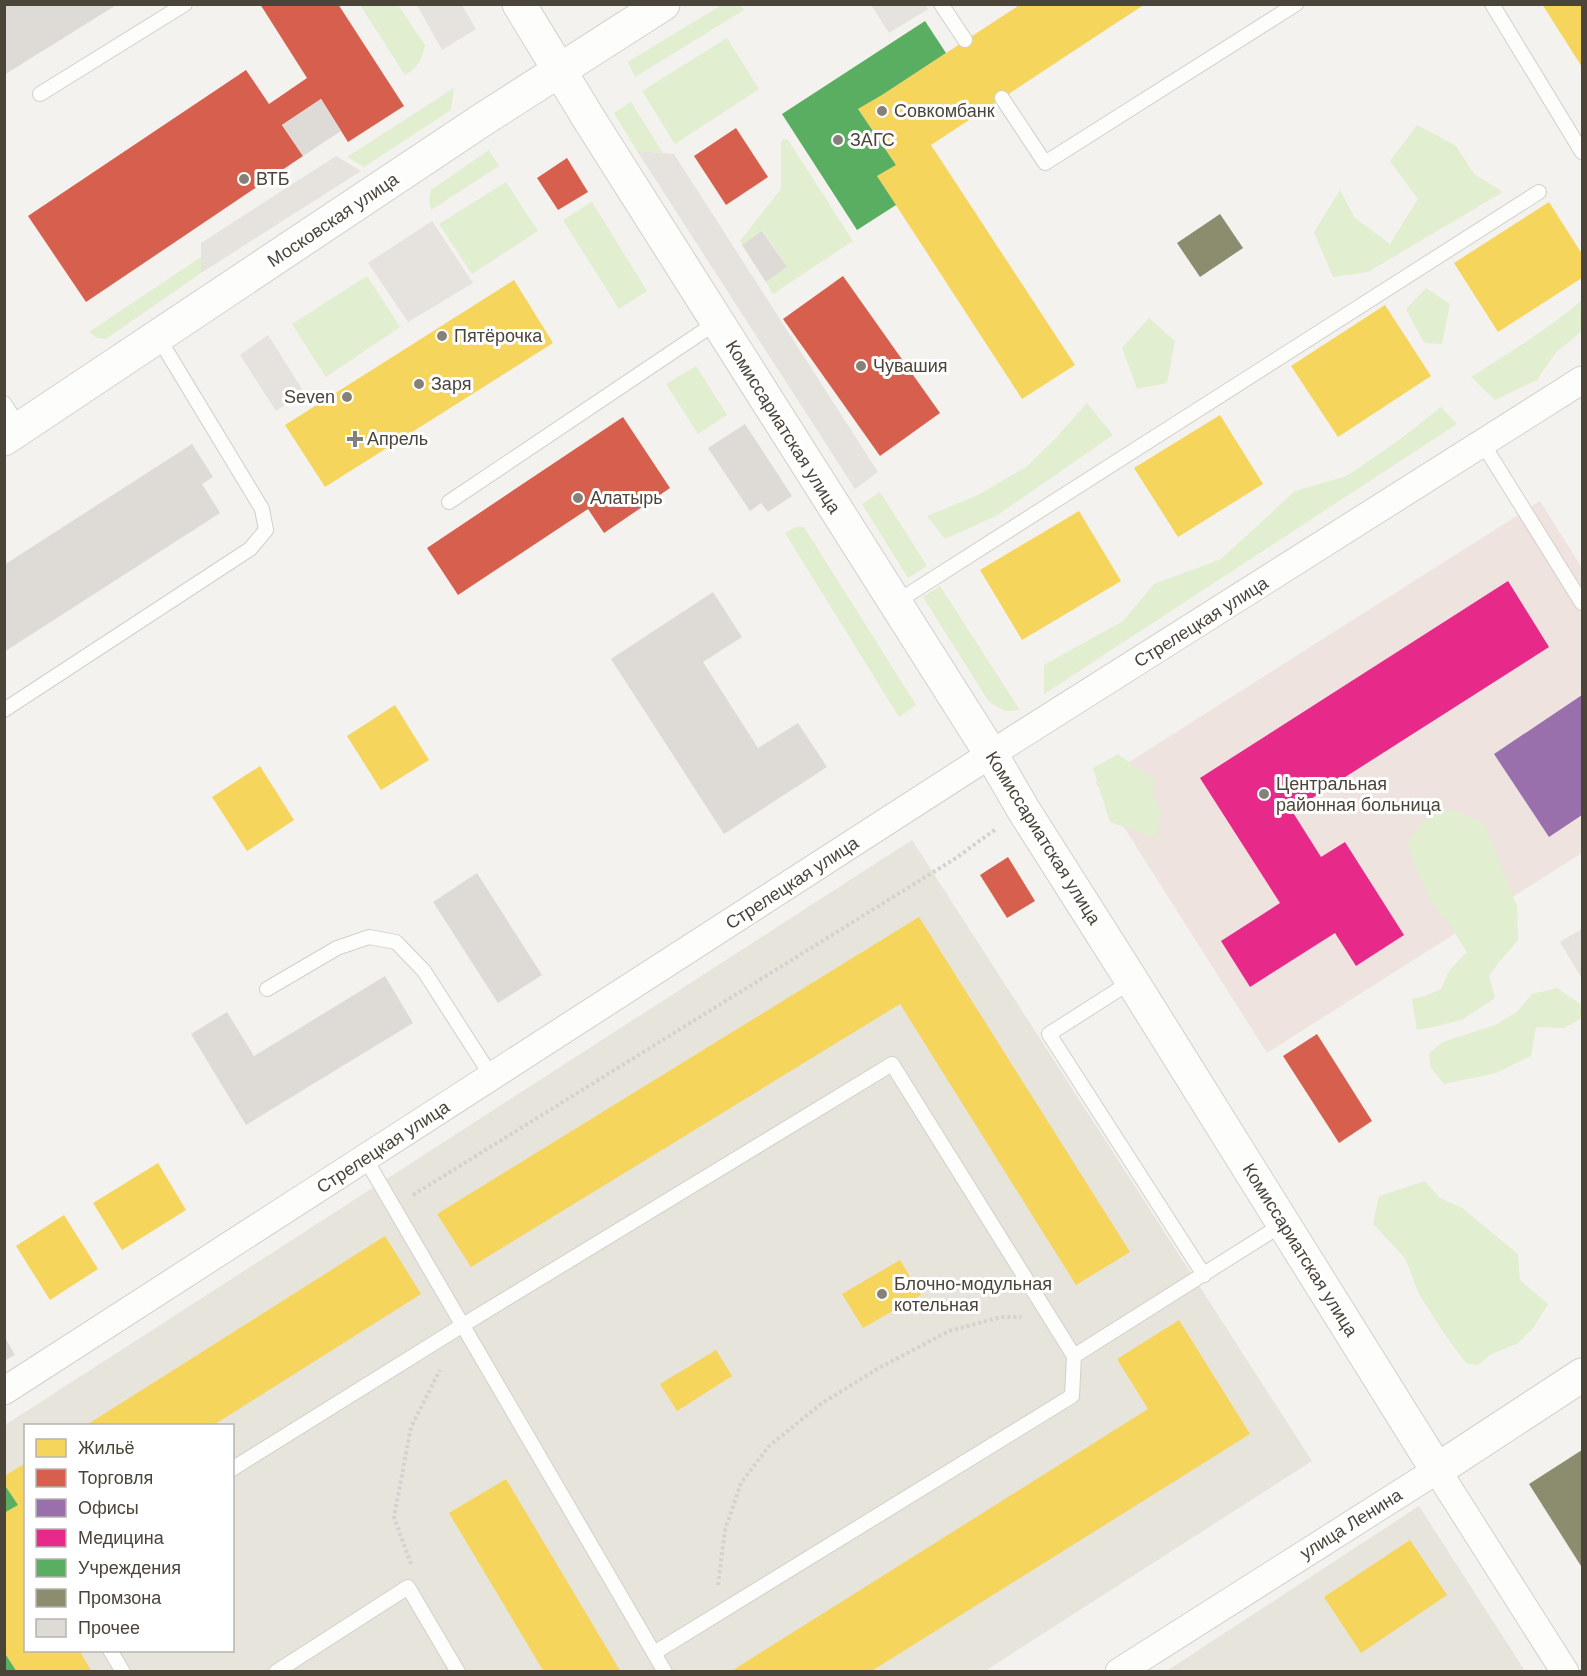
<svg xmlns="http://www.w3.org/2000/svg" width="1587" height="1676" viewBox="0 0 1587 1676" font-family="Helvetica,sans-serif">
  <rect width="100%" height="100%" fill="#f4f2ee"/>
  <g fill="#e7e4dc" fill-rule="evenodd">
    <path d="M912,840L1312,1461L985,1671L5,1672V1425ZM26,1426H232V1650H26Z"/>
    <polygon points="1419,1506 1525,1671 1165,1672"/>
  </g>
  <polygon fill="#eee3df" points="1540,501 1582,568 1582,853 1267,1053 1096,783"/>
  <g fill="#e1eecf">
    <polygon points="723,4 740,5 744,10 635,77 628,62"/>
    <path d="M360,5H398L425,45C422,60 418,67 405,75Z"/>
    <polygon points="727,38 759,89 675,144 642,91"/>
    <polygon points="454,88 451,110 364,167 347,157"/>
    <polygon points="631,102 663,153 637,151 614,113"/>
    <polygon points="1417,125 1456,146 1474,174 1503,192 1368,272 1333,277 1314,232 1340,190 1354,217 1390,244 1418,199 1390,161"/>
    <polygon points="783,139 788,140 853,241 773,294 766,282 787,267 763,231 742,245 740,241 781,189 781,143"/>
    <polygon points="489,150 499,166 431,210 429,200 431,190"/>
    <polygon points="506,182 538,231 472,274 439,224"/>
    <polygon points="592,202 647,291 619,309 563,220"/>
    <polygon points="201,257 201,273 106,339 97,338 89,332"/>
    <polygon points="367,276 400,327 326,377 292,324"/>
    <polygon points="1426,288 1450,304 1442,344 1424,343 1406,309"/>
    <path d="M1582,300V331L1556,352L1537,380L1495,400L1471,377C1509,353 1548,329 1582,300Z"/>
    <polygon points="1149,318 1175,341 1167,383 1137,389 1122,348"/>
    <polygon points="696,366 727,415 698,434 666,384"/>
    <polygon points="1087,403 1113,435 996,516 945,539 927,516 978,495 1026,467 1054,440"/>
    <polygon points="1441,407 1457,424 1044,694 1044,665 1123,621 1154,584 1221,559 1295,491 1347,476 1399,440"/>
    <polygon points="880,492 927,566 908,578 862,504"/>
    <polygon points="796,527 804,527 916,705 899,717 785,533"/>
    <polygon points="940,586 1020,710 1005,711 989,702 923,597"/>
    <polygon points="1118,754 1155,781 1153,795 1161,810 1157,838 1110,822 1093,768"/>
    <polygon points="1453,810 1484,824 1517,906 1518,940 1500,961 1489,976 1495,998 1463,1019 1438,1026 1417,1030 1412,999 1428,995 1441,989 1449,971 1467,952 1449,924 1431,901 1414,864 1408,841 1429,815"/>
    <polygon points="1557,988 1582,1005 1582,1018 1564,1028 1536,1027 1531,1056 1496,1073 1444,1084 1431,1068 1429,1053 1443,1042 1495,1025 1517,1012 1532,994"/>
    <polygon points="1425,1181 1440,1198 1462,1208 1518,1254 1520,1280 1548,1304 1533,1328 1518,1343 1490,1355 1478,1365 1466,1363 1443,1332 1419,1294 1405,1258 1373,1224 1379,1196"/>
  </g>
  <g fill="#e6e3df">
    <polygon points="417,5 462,5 476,29 442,50"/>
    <polygon points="871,5 925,5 928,9 889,33"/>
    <polygon points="637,151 674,154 878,472 855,489"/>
    <polygon points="336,156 361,171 201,273 201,243"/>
    <polygon points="432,221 473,283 408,322 368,263"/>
    <polygon points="268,335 304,392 276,411 240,355"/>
    <polygon points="1582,929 1582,979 1560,942"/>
  </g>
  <g fill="#f6d55c">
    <polygon points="1021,4 1145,4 931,145 1075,365 1022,399 877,176 896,165 858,109 882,95"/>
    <polygon points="1542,4 1582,4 1582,67"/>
    <polygon points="1549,202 1582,254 1582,278 1498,332 1454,263"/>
    <polygon points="514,280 553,343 325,487 285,425"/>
    <polygon points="1385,305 1431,376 1338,437 1291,366"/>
    <polygon points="1220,415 1263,484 1178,537 1134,468"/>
    <polygon points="1079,511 1121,581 1022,640 980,570"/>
    <polygon points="395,705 429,760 381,790 347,736"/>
    <polygon points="260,766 294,820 247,851 212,797"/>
    <polygon points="919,917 1130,1252 1076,1285 900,1004 471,1267 437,1214"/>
    <polygon points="158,1163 186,1210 122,1250 93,1203"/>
    <polygon points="64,1215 98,1269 50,1300 16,1246"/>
    <polygon points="385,1236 421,1294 212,1426 85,1426"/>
    <polygon points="900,1260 921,1295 863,1328 842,1294"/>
    <polygon points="1179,1320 1250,1434 870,1672 730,1672 1148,1409 1117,1359"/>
    <polygon points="716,1350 732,1376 677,1411 660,1384"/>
    <polygon points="26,1463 26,1650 79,1650 92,1672 17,1672 4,1652 4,1513 18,1505 4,1484 4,1476"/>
    <polygon points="506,1479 621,1672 544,1672 449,1513"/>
    <polygon points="1410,1540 1447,1595 1361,1653 1324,1597"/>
  </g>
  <g fill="#d6604d">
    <polygon points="260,4 338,4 404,106 348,142 321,99 282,125 303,156 86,302 28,216 246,70 269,104 307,78"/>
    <polygon points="736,128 768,177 726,205 694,156"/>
    <polygon points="567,158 588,192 558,210 537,178"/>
    <polygon points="843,276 940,413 880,456 783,319"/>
    <polygon points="623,417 670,488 604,533 588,509 458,595 427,548"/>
    <polygon points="1008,857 1035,901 1007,918 980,875"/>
    <polygon points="1317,1034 1372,1121 1339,1143 1283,1056"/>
  </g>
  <polygon fill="#9970ab" points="1582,695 1582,815 1549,837 1494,754"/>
  <polygon fill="#e7298a" points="1508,581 1549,647 1292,811 1321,857 1345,842 1404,935 1356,966 1335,933 1250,987 1221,941 1280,903 1200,778"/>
  <g fill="#5aae61">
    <polygon points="925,21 946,53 882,95 858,109 896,165 877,176 896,205 857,230 782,114"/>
    <polygon points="4,1484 18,1505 4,1513"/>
    <polygon points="4,1652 17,1672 4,1672"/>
  </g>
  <g fill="#8c8c6e">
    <polygon points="1220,214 1243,248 1200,277 1177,243"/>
    <polygon points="1582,1450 1582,1565 1581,1566 1529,1484"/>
  </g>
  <g fill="#dedbd6">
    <polygon points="4,4 118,4 4,75"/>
    <polygon points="321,99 341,131 303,156 282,125"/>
    <polygon points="762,231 787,267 766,282 742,245"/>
    <polygon points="745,424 792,496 768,512 761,503 750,511 708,448"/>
    <polygon points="192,444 213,477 202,484 220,513 4,652 4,565"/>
    <polygon points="713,592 742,637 703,662 758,748 798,723 827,767 724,834 611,659"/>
    <polygon points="477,873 542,975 498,1003 433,902"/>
    <polygon points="385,976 413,1023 246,1125 191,1034 227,1012 254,1056"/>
    <polygon points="4,1336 15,1355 4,1361"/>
  </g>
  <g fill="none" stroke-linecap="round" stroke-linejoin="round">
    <g stroke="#d2d0cb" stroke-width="16">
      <g id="service">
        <polyline points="941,4 965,40"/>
        <polyline points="1492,4 1582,152"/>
        <polyline points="40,94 185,4"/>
        <polyline points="1002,98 1045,163 1296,4"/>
        <polyline points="4,403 20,428"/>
        <polyline points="1483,444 1582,603"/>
        <polyline points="449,502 717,322"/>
        <polyline points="895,603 1539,192"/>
        <polyline points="4,710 250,549 266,530 262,509 158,337"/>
        <polyline points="1132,981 1049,1034 1204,1275"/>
        <polyline points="267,989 337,948 369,937 396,942 424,971 492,1077"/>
        <polyline points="365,1158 665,1672"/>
        <polyline points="232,1469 463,1325 892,1064 1074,1356 1283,1224"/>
        <polyline points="110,1650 123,1672"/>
        <polyline points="654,1653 1072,1396 1074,1356"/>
        <polyline points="276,1672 408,1587 458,1672"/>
      </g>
    </g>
    <g stroke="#d2d0cb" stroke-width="29">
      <g id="minor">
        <polyline points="4,1391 991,754 1582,380"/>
        <polyline points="1119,1672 1437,1470 1565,1672"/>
      </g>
    </g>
    <g stroke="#d2d0cb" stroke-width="35">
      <g id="tertiary">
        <polyline points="519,4 589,119 991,754 1023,809 1132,981 1437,1470 1582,1375"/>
        <polyline points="4,439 482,120 663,4"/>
      </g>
    </g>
    <g stroke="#d3d2cc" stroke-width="4" stroke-dasharray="3 3" stroke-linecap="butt">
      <polyline points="413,1195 956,858 996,829"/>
      <polyline points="411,1564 394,1517 411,1427 440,1370"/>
      <polyline points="718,1585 725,1530 741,1483 769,1446 821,1404 877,1369 949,1331 1001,1317 1021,1317"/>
    </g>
    <use href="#service" stroke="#fdfdfc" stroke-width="14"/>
    <use href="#minor" stroke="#fdfdfc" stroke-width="27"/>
    <use href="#tertiary" stroke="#fdfdfc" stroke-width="33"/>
  </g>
  <g fill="#868178" stroke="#fff" stroke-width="2">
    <circle cx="882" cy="111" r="6"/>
    <circle cx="838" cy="140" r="6"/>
    <circle cx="244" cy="179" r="6"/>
    <circle cx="442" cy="336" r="6"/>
    <circle cx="861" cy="366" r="6"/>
    <circle cx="419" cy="384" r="6"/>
    <circle cx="347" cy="397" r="6"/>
    <path d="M352 430h6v6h6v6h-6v6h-6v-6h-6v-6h6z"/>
    <circle cx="578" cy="498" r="6"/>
    <circle cx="1264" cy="794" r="6"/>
    <circle cx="882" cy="1294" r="6"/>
  </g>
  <g text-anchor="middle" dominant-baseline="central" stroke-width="6" stroke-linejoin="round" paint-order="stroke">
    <g font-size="18" fill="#4b4439" stroke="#fff" text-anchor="start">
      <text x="894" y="111">Совкомбанк</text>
      <text x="850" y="140">ЗАГС</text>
      <text x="256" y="179">ВТБ</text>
      <text x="454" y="336">Пятёрочка</text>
      <text x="873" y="366">Чувашия</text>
      <text x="431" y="384">Заря</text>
      <text x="335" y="397" text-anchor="end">Seven</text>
      <text x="367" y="439">Апрель</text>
      <text x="590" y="498">Алатырь</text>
      <text x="1276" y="784">Центральная<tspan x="1276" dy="21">районная больница</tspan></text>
      <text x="894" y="1284">Блочно-модульная<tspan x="894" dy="21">котельная</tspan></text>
    </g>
    <g font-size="18" fill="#4b4439" stroke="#fff">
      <text transform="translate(333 220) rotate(-34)">Московская улица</text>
      <text transform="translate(783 427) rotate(58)">Комиссариатская улица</text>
      <text transform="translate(1201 622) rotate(-32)">Стрелецкая улица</text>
      <text transform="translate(1043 838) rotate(58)">Комиссариатская улица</text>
      <text transform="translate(792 883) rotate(-33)">Стрелецкая улица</text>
      <text transform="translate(383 1147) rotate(-33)">Стрелецкая улица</text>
      <text transform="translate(1300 1250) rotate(58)">Комиссариатская улица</text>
      <text transform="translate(1351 1524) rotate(-32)">улица Ленина</text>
    </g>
  </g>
  <rect width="1587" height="1676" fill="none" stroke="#4b4439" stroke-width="12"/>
  <rect x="24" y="1424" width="210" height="228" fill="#ffffff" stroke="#b7b4b0" stroke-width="1.5"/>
  <rect x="36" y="1439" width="30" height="18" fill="#f6d55c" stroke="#b7b4b0" stroke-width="1.5"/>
  <text x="78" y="1454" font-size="18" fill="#4b4439">Жильё</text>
  <rect x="36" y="1469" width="30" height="18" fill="#d6604d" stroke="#b7b4b0" stroke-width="1.5"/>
  <text x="78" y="1484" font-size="18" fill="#4b4439">Торговля</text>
  <rect x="36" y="1499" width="30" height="18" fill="#9970ab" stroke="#b7b4b0" stroke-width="1.5"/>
  <text x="78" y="1514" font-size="18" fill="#4b4439">Офисы</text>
  <rect x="36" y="1529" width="30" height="18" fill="#e7298a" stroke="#b7b4b0" stroke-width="1.5"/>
  <text x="78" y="1544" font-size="18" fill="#4b4439">Медицина</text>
  <rect x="36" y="1559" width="30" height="18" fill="#5aae61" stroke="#b7b4b0" stroke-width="1.5"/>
  <text x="78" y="1574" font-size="18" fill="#4b4439">Учреждения</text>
  <rect x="36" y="1589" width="30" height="18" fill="#8c8c6e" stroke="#b7b4b0" stroke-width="1.5"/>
  <text x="78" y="1604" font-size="18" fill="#4b4439">Промзона</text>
  <rect x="36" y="1619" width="30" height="18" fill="#dedbd6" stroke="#b7b4b0" stroke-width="1.5"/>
  <text x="78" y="1634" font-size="18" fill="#4b4439">Прочее</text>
</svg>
